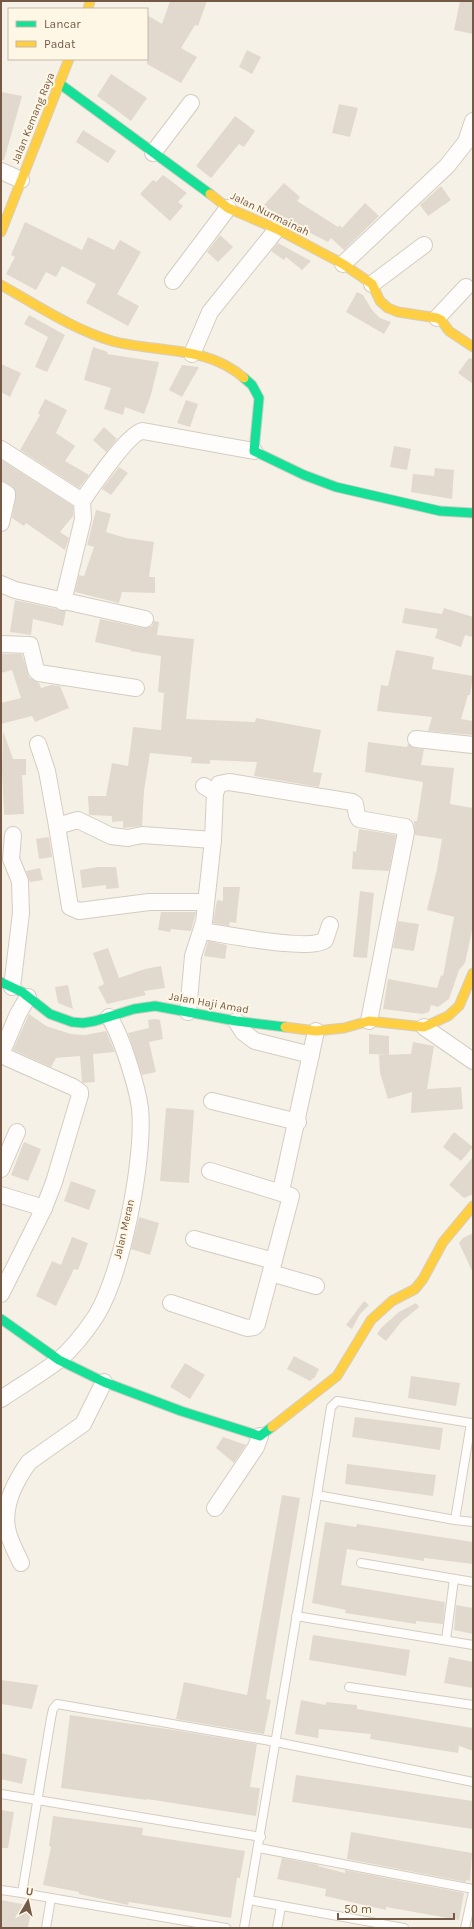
<svg xmlns="http://www.w3.org/2000/svg" width="474" height="1929" viewBox="0 0 474 1929" font-family="Karla,sans-serif">
  <rect width="100%" height="100%" fill="#f6f1e6"/>
  <g fill="#e2d9ce">
    <polygon points="170,1 207,1 198,26 195,25 181,48 197,57 181,83 147,64 147,15 162,24"/>
    <polygon points="460,1 473,1 473,34 454,30"/>
    <polygon points="247,50 261,57 252,74 239,67"/>
    <polygon points="111,74 147,98 131,121 97,96"/>
    <polygon points="1,92 22,96 4,160 1,160"/>
    <polygon points="339,104 358,108 350,137 332,133"/>
    <polygon points="235,116 255,131 244,147 239,144 211,178 196,166"/>
    <polygon points="83,130 116,151 108,163 76,142"/>
    <polygon points="163,175 187,193 178,202 183,206 170,221 140,194 153,180 156,182"/>
    <polygon points="284,183 300,197 297,201 338,227 340,225 342,228 365,203 379,216 344,250 331,238 328,242 273,214 264,205"/>
    <polygon points="441,186 451,200 428,216 420,205"/>
    <polygon points="25,222 82,250 88,237 114,250 120,240 141,252 117,294 139,306 128,326 86,303 96,284 62,266 56,277 46,272 36,290 6,274 15,257 11,255"/>
    <polygon points="220,235 233,247 218,262 207,252"/>
    <polygon points="278,243 311,261 302,270 286,257 284,260 271,251"/>
    <polygon points="357,292 363,295 372,310 380,318 391,322 384,334 346,312"/>
    <polygon points="29,315 65,335 47,372 35,367 48,337 24,324"/>
    <polygon points="93,347 108,352 107,354 159,362 151,395 144,414 125,407 123,415 104,409 111,388 84,380"/>
    <polygon points="469,358 473,359 473,384 458,373"/>
    <polygon points="1,364 21,373 10,397 1,392"/>
    <polygon points="182,365 199,367 182,397 169,390"/>
    <polygon points="45,399 67,410 56,433 75,446 65,461 89,475 79,488 20,450 40,415 38,413"/>
    <polygon points="186,400 198,404 190,427 177,423"/>
    <polygon points="104,427 117,439 106,452 93,440"/>
    <polygon points="394,446 411,449 407,470 390,467"/>
    <polygon points="1,460 73,506 73,516 60,532 69,538 65,550 26,523 24,526 12,518 16,494 12,486 1,481"/>
    <polygon points="119,467 128,473 111,495 102,489"/>
    <polygon points="435,468 454,470 452,499 411,492 413,474 434,476"/>
    <polygon points="96,510 111,514 106,532 126,538 154,542 149,577 155,577 155,593 122,592 119,603 75,592 79,575 84,576 94,547 87,545"/>
    <polygon points="15,600 66,611 63,626 33,619 31,635 10,632"/>
    <polygon points="405,608 442,614 444,608 473,617 473,637 465,635 461,647 435,638 438,629 402,623"/>
    <polygon points="100,619 143,628 152,626 154,621 159,622 157,635 194,639 186,719 255,722 256,718 321,730 313,772 322,773 319,787 254,776 257,762 210,760 210,764 191,763 192,757 150,753 144,791 142,826 123,828 123,821 112,822 112,816 89,815 88,796 106,796 112,763 128,766 133,727 161,730 164,693 158,692 161,656 130,651 131,650 95,642"/>
    <polygon points="396,650 434,657 432,669 473,676 470,695 468,695 461,719 473,721 473,735 428,731 432,717 377,711 381,685 388,686"/>
    <polygon points="1,654 22,654 29,677 39,683 41,688 51,685 60,686 69,708 35,722 32,716 1,724 1,703 21,698 12,670 1,673"/>
    <polygon points="3,731 13,759 26,759 26,775 22,775 24,814 4,815 2,769"/>
    <polygon points="368,742 407,747 408,744 415,748 424,749 421,765 454,768 450,804 473,808 473,926 465,963 459,970 449,999 438,1007 431,1005 429,1012 422,1014 383,1009 388,979 437,988 441,975 443,976 454,917 427,910 437,869 442,839 415,835 414,821 417,821 423,782 365,772"/>
    <polygon points="359,829 396,835 389,871 352,869 353,851 356,852"/>
    <polygon points="49,837 52,857 39,859 36,839"/>
    <polygon points="98,867 116,867 119,888 106,889 106,885 82,888 80,870"/>
    <polygon points="40,868 43,880 30,882 26,871"/>
    <polygon points="223,887 240,887 236,923 230,922 229,926 213,923 217,900 223,901"/>
    <polygon points="360,891 374,893 367,958 353,957"/>
    <polygon points="161,912 196,912 191,931 171,929 170,932 158,930"/>
    <polygon points="398,921 419,924 414,951 393,948"/>
    <polygon points="208,941 227,945 225,959 204,956"/>
    <polygon points="108,948 119,978 145,969 161,966 165,988 144,991 146,995 107,1004 98,987 104,984 93,953"/>
    <polygon points="68,985 73,1009 58,1003 55,987"/>
    <polygon points="29,1014 46,1026 71,1034 85,1035 106,1031 115,1052 93,1054 95,1082 84,1083 82,1082 80,1056 56,1058 51,1067 13,1050"/>
    <polygon points="155,1019 160,1020 163,1039 149,1042 156,1072 142,1075 128,1033 149,1028 148,1020"/>
    <polygon points="369,1034 389,1036 389,1055 369,1054"/>
    <polygon points="413,1042 434,1046 427,1089 461,1087 463,1109 411,1113 412,1092 388,1099 380,1073 379,1055 411,1054"/>
    <polygon points="166,1108 194,1110 189,1183 160,1181"/>
    <polygon points="454,1132 473,1147 461,1161 443,1147"/>
    <polygon points="24,1142 41,1149 28,1181 11,1175"/>
    <polygon points="473,1157 473,1194 464,1198 449,1185"/>
    <polygon points="71,1181 96,1190 89,1210 64,1201"/>
    <polygon points="139,1217 159,1223 150,1255 131,1249"/>
    <polygon points="473,1233 473,1273 459,1243 463,1238"/>
    <polygon points="72,1237 88,1243 78,1270 74,1269 56,1306 36,1296 52,1261 61,1265"/>
    <polygon points="364,1301 369,1305 360,1314 352,1329 346,1325"/>
    <polygon points="416,1303 419,1307 401,1322 386,1341 377,1334 381,1328 399,1312"/>
    <polygon points="294,1356 319,1369 315,1377 310,1381 287,1369"/>
    <polygon points="185,1363 205,1375 190,1399 170,1387"/>
    <polygon points="411,1376 460,1383 456,1406 408,1398"/>
    <polygon points="355,1417 443,1428 440,1450 352,1437"/>
    <polygon points="223,1437 246,1445 234,1463 216,1448"/>
    <polygon points="347,1464 436,1475 433,1496 345,1484"/>
    <polygon points="282,1495 300,1498 266,1699 271,1700 264,1734 176,1719 184,1682 247,1695"/>
    <polygon points="325,1522 356,1527 357,1524 473,1542 473,1564 424,1558 424,1561 347,1549 341,1585 445,1602 443,1624 416,1621 416,1624 345,1613 346,1610 312,1603"/>
    <polygon points="456,1605 473,1608 473,1634 454,1630"/>
    <polygon points="313,1635 410,1650 406,1676 309,1660"/>
    <polygon points="449,1657 473,1662 473,1688 444,1683"/>
    <polygon points="1,1680 38,1685 32,1709 1,1704"/>
    <polygon points="301,1700 326,1705 326,1702 357,1705 357,1709 473,1728 473,1751 459,1746 458,1753 370,1739 371,1734 319,1729 318,1738 295,1734"/>
    <polygon points="70,1715 174,1730 257,1744 250,1787 260,1788 256,1816 147,1799 147,1800 61,1788"/>
    <polygon points="1,1753 27,1759 22,1784 1,1779"/>
    <polygon points="296,1775 473,1801 473,1829 292,1802"/>
    <polygon points="1,1810 14,1812 8,1848 1,1848"/>
    <polygon points="53,1816 143,1828 142,1835 245,1851 240,1878 237,1878 231,1918 129,1902 128,1905 79,1894 79,1892 43,1885 51,1847 49,1846"/>
    <polygon points="351,1832 472,1853 470,1881 466,1880 466,1882 347,1859"/>
    <polygon points="282,1858 319,1865 318,1866 345,1873 345,1870 464,1893 459,1920 386,1907 386,1910 325,1896 326,1889 277,1879"/>
    <polygon points="1,1900 32,1906 28,1928 1,1928"/>
  </g>
  <g fill="none" stroke-linecap="round" stroke-linejoin="round">
    <g stroke="#d5ccc1" stroke-width="10">
      <g id="lane">
        <polyline points="455,1520 473,1522"/>
        <polyline points="361,1563 473,1582"/>
        <polyline points="296,1616 473,1645"/>
        <polyline points="446,1640 454,1579"/>
        <polyline points="349,1687 473,1705"/>
        <polyline points="1,1794 261,1837"/>
        <polyline points="259,1848 473,1889"/>
        <polyline points="1,1890 22,1893"/>
        <polyline points="51,1898 226,1928"/>
        <polyline points="249,1900 404,1928"/>
        <polyline points="46,1928 51,1898 22,1893 51,1718 53,1709 57,1704 276,1742 473,1782"/>
        <polyline points="244,1928 317,1495 455,1520 471,1423 337,1401 331,1407 317,1495"/>
        <polyline points="277,1928 281,1907"/>
        <polyline points="465,1928 473,1892"/>
      </g>
    </g>
    <g stroke="#d5ccc1" stroke-width="18">
      <g id="street">
        <polyline points="153,153 191,103"/>
        <polyline points="1,171 21,180"/>
        <polyline points="343,264 447,166 466,142 473,121"/>
        <polyline points="173,281 228,208"/>
        <polyline points="372,284 424,245"/>
        <polyline points="437,318 466,287"/>
        <polyline points="192,354 210,312 277,229"/>
        <polyline points="1,449 82,501"/>
        <polyline points="1,490 7,494 7,497 1,523"/>
        <polyline points="1,584 15,590 145,619"/>
        <path d="M63,602L83,519L82,501C92,487 129,432 143,431L254,451"/>
        <polyline points="1,644 30,645 36,670 39,673 136,688"/>
        <polyline points="416,739 473,745"/>
        <polyline points="38,744 47,771 57,826 70,907 79,911 149,902 206,902"/>
        <polyline points="215,793 219,784 229,782 352,802 355,804 357,815 359,819 405,827 406,832 369,1021"/>
        <polyline points="57,826 78,820 111,836 128,838 142,835 213,840"/>
        <path d="M202,931C225,934 309,952 325,940L330,925"/>
        <polyline points="12,987 21,913 20,881 11,859 13,835"/>
        <polyline points="188,1012 193,956 204,922 213,840 215,793 204,786"/>
        <polyline points="236,1021 243,1032 255,1041 311,1055"/>
        <polyline points="424,1027 473,1061"/>
        <polyline points="1,1054 18,1014 28,997"/>
        <polyline points="1,1055 73,1087 80,1092 80,1095 54,1182 44,1208 1,1294"/>
        <polyline points="212,1101 298,1122"/>
        <polyline points="1,1169 17,1132"/>
        <polyline points="281,1191 316,1031"/>
        <polyline points="1,1195 44,1208"/>
        <polyline points="194,1239 274,1261"/>
        <polyline points="271,1273 316,1286"/>
        <polyline points="171,1303 247,1328 254,1327 257,1324 291,1196 210,1171"/>
        <path d="M1,1399C20,1386 41,1374 59,1360C73,1348 86,1331 96,1316C122,1274 145,1158 140,1108C137,1086 121,1034 109,1017"/>
        <polyline points="215,1508 256,1447 260,1436"/>
        <path d="M21,1563C16,1552 9,1540 7,1528C3,1505 16,1480 29,1462L83,1424L104,1382"/>
      </g>
    </g>
    <g stroke="#d6cdc2" stroke-width="11">
      <g id="fast">
        <polyline points="60,84 210,194"/>
        <polyline points="244,378 252,385 259,398 254,451 304,475 336,487 440,511 473,513"/>
        <polyline points="1,982 22,992 50,1014 72,1022 83,1023 95,1021 134,1009 155,1006 236,1021 285,1027"/>
        <polyline points="1,1319 59,1360 104,1382 181,1411 260,1436 272,1427"/>
      </g>
    </g>
    <g stroke="#d6cdc2" stroke-width="11">
      <g id="slow">
        <polyline points="88,9 90,1"/>
        <polyline points="210,194 228,208 277,229 343,264 372,284 380,301 388,308 398,312 437,318 441,320 449,331 473,347"/>
        <polyline points="1,232 69,59"/>
        <path d="M1,285C37,305 72,329 112,341C157,353 207,345 244,378"/>
        <polyline points="285,1027 316,1031 344,1028 369,1021 424,1027 448,1016 459,1006 473,973"/>
        <polyline points="272,1427 337,1376 371,1320 392,1301 415,1289 423,1279 443,1242 473,1206"/>
      </g>
    </g>
    <use href="#lane" stroke="#fefdfb" stroke-width="8"/>
    <use href="#street" stroke="#fefdfb" stroke-width="16"/>
    <use href="#fast" stroke="#16e098" stroke-width="9"/>
    <use href="#slow" stroke="#ffcf43" stroke-width="9"/>
  </g>
  <g text-anchor="middle" dominant-baseline="central" stroke-width="4" stroke-linejoin="round" paint-order="stroke">
    <g font-size="11" fill="#735946" stroke="#fff7e5">
      <text transform="translate(33 118) rotate(-68)">Jalan Kemang Raya</text>
      <text transform="translate(270 214) rotate(26)">Jalan Nurmainah</text>
      <text transform="translate(209 1003) rotate(10)">Jalan Haji Amad</text>
      <text transform="translate(124 1229) rotate(-77)">Jalan Meran</text>
    </g>
  </g>
  <rect width="474" height="1929" fill="none" stroke="#735946" stroke-width="4"/>
  <rect x="8" y="8" width="140" height="52" fill="#fff7e5" stroke="#c7b8a5"/>
  <rect x="16" y="21" width="20" height="6" fill="#16e098" stroke="#c7b8a5"/>
  <text x="44" y="28" font-size="12" fill="#735946">Lancar</text>
  <rect x="16" y="41" width="20" height="6" fill="#ffcf43" stroke="#c7b8a5"/>
  <text x="44" y="48" font-size="12" fill="#735946">Padat</text>
  <g transform="translate(28 1901) rotate(9)" stroke="#fff7e5" stroke-width="3" paint-order="stroke">
  <path d="M0-3L7 15L0 10L-7 15Z" fill="#735946"/>
  <text y="-6" font-size="11" font-weight="bold" text-anchor="middle" fill="#735946">U</text>
  </g>
  <path d="M338 1913v6h116v-6" fill="none" stroke="#735946" stroke-width="2"/>
  <text x="344" y="1913" font-size="12" fill="#735946" stroke="#fff7e5" stroke-width="3" paint-order="stroke">50 m</text>
</svg>
